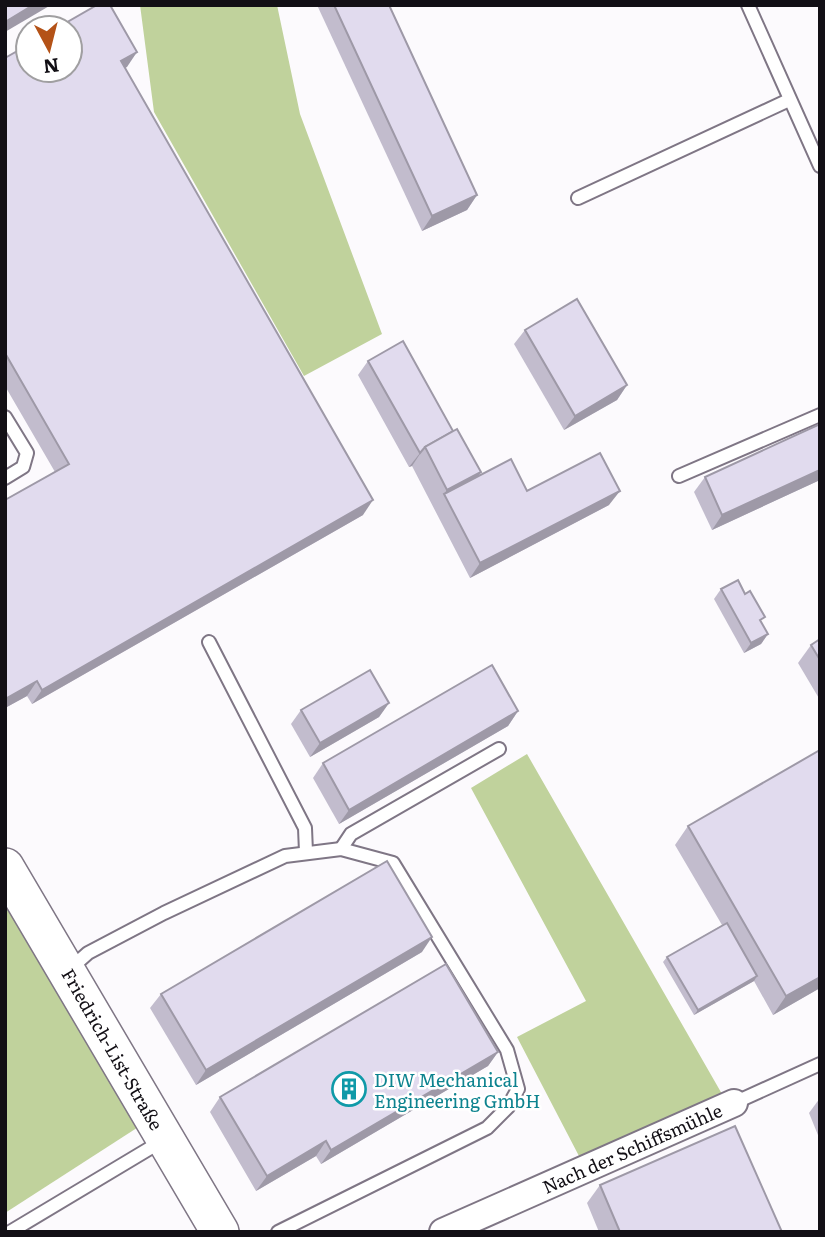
<svg xmlns="http://www.w3.org/2000/svg" width="825" height="1237" viewBox="0 0 825 1237" font-family="Literata,serif">
  <rect width="100%" height="100%" fill="#fcfafd"/>
  <g fill="#c0d29c">
    <polygon points="140,5 277,5 300,114 382,334 304,376 154,112"/>
    <polygon points="527,754 722,1094 580,1158 517,1037 586,1001 471,788"/>
    <polygon points="5,899 143,1124 5,1213"/>
  </g>
  <g fill="none" stroke-linecap="round" stroke-linejoin="round">
    <g stroke="#7f7685" stroke-width="16">
      <g id="lane">
        <polyline points="748,5 820,166"/>
        <polyline points="578,198 789,100"/>
        <polyline points="5,417 27,453 23,467 5,478"/>
        <polyline points="679,476 820,415"/>
        <polyline points="209,642 305,828 306,852"/>
        <polyline points="341,849 351,834 499,749"/>
        <polyline points="70,969 88,953 164,913 285,856 341,849 393,863 507,1050 518,1089 508,1107 487,1128 278,1232"/>
        <polyline points="734,1103 820,1064"/>
        <polyline points="10,1232 162,1141"/>
      </g>
    </g>
    <g stroke="#7f7685" stroke-width="30">
      <polyline id="street" points="443,1232 734,1103"/>
    </g>
    <g stroke="#7f7685" stroke-width="40">
      <polyline id="secondary" points="5,867 220,1232"/>
    </g>
    <use href="#lane" stroke="#fff" stroke-width="12"/>
    <use href="#street" stroke="#fff" stroke-width="26"/>
    <use href="#secondary" stroke="#fff" stroke-width="37"/>
  </g>
  <g fill="#c2bccd">
    <polygon points="317,5 389,5 477,195 467,210 422,231"/>
    <polygon points="137,52 125,68 363,515 32,704 27,696 5,708 5,500 55,472 5,386 5,58"/>
    <polygon points="525,330 627,385 617,400 564,430 514,344"/>
    <polygon points="368,361 453,431 481,472 479,476 527,491 609,505 470,578 412,466 409,467 358,375"/>
    <polygon points="820,424 820,480 712,530 694,492 705,477"/>
    <polygon points="721,589 745,594 768,634 761,644 744,653 714,599"/>
    <polygon points="820,639 820,700 798,663 811,645"/>
    <polygon points="389,703 379,717 310,757 291,724 301,710"/>
    <polygon points="518,711 508,726 339,824 313,778 323,763"/>
    <polygon points="820,750 820,988 773,1015 754,981 694,1015 663,962 667,957 722,925 675,845 688,826"/>
    <polygon points="422,952 196,1085 150,1008 161,994"/>
    <polygon points="498,1052 488,1066 321,1164 316,1156 256,1191 210,1112 220,1097"/>
    <polygon points="820,1098 820,1140 809,1113"/>
    <polygon points="600,1185 782,1232 599,1232 587,1203"/>
  </g>
  <g fill="#9e99a7">
    <polygon points="33,5 51,5 5,32 5,22"/>
    <polygon points="137,52 127,67 111,76 121,61"/>
    <polygon points="477,195 467,210 422,231 432,216"/>
    <polygon points="627,385 617,400 564,430 575,416"/>
    <polygon points="422,451 412,466 409,467 420,453"/>
    <polygon points="820,470 820,480 712,530 722,515"/>
    <polygon points="481,472 468,491 444,494 447,490"/>
    <polygon points="620,491 609,505 470,578 480,563"/>
    <polygon points="373,500 363,515 32,704 42,690"/>
    <polygon points="768,634 761,644 744,653 751,643"/>
    <polygon points="37,681 27,696 5,708 5,699"/>
    <polygon points="389,703 379,717 310,757 320,743"/>
    <polygon points="518,711 508,726 339,824 349,810"/>
    <polygon points="432,937 422,952 196,1085 206,1070"/>
    <polygon points="757,976 754,981 694,1015 698,1010"/>
    <polygon points="820,977 820,988 773,1015 786,996"/>
    <polygon points="498,1052 488,1066 321,1164 331,1150"/>
    <polygon points="326,1141 316,1156 256,1191 267,1176"/>
  </g>
  <g fill="#e1dbee" stroke="#9e99a7" stroke-width="2">
    <polygon points="5,5 33,5 5,22"/>
    <polygon points="97,5 110,5 137,52 121,61 373,500 42,690 37,681 5,699 5,500 69,464 5,353 5,58 28,45 28,70 70,70 70,28 57,28"/>
    <polygon points="334,5 389,5 477,195 432,216"/>
    <polygon points="577,299 627,385 575,416 525,330"/>
    <polygon points="403,341 453,431 425,447 420,453 368,361"/>
    <polygon points="820,424 820,470 722,515 705,477"/>
    <polygon points="457,429 481,472 447,490 425,447"/>
    <polygon points="600,453 620,491 480,563 444,494 511,459 527,491"/>
    <polygon points="738,580 745,594 750,591 765,617 760,620 768,634 751,643 721,589"/>
    <polygon points="820,639 820,660 811,645"/>
    <polygon points="492,665 518,711 349,810 323,763"/>
    <polygon points="370,670 389,703 320,743 301,710"/>
    <polygon points="820,750 820,977 786,996 688,826"/>
    <polygon points="387,861 432,937 206,1070 161,994"/>
    <polygon points="727,923 757,976 698,1010 667,957"/>
    <polygon points="446,964 498,1052 331,1150 326,1141 267,1176 220,1097"/>
    <polygon points="735,1126 782,1232 620,1232 600,1185"/>
  </g>
  <defs>
    <g id="building-ring" transform="scale(1.75)"><circle r="9.5" fill="#fff" stroke="#0f9aa8" stroke-width="1.5"/><path d="M-4-6H4V6H1V3H-1V6H-4ZM-2.5-4.3h1.7v1.8h-1.7ZM.8-4.3h1.7v1.8H.8ZM-2.5-1h1.7V.8h-1.7ZM.8-1h1.7V.8H.8Z" fill="#0f9aa8"/></g>
  </defs>
  <g fill-rule="evenodd">
    <use href="#building-ring" x="349" y="1089"/>
  </g>
  <g text-anchor="middle" dominant-baseline="central" stroke-width="5" stroke-linejoin="round" paint-order="stroke">
    <g font-size="18" fill="#120f15" stroke="#fff">
      <text transform="translate(113 1049) rotate(60)">Friedrich-List-Straße</text>
      <text transform="translate(632 1148) rotate(-24)">Nach der Schiffsmühle</text>
    </g>
    <g font-size="18" fill="#0d838f" stroke="#fff" text-anchor="start">
      <text x="374" y="1079">DIW Mechanical<tspan x="374" dy="21">Engineering GmbH</tspan></text>
    </g>
  </g>
  <rect width="825" height="1237" fill="none" stroke="#120f15" stroke-width="14"/>
  <g transform="translate(49 49) rotate(173)"><circle r="33" fill="#ffffff" stroke="#a09fa1" stroke-width="2"/>
  <path d="M0-5L12 26L0 18L-12 26Z" fill="#b45217"/>
  <text y="-10" font-size="19" font-weight="bold" text-anchor="middle" fill="#120f15">N</text>
  </g>
</svg>
